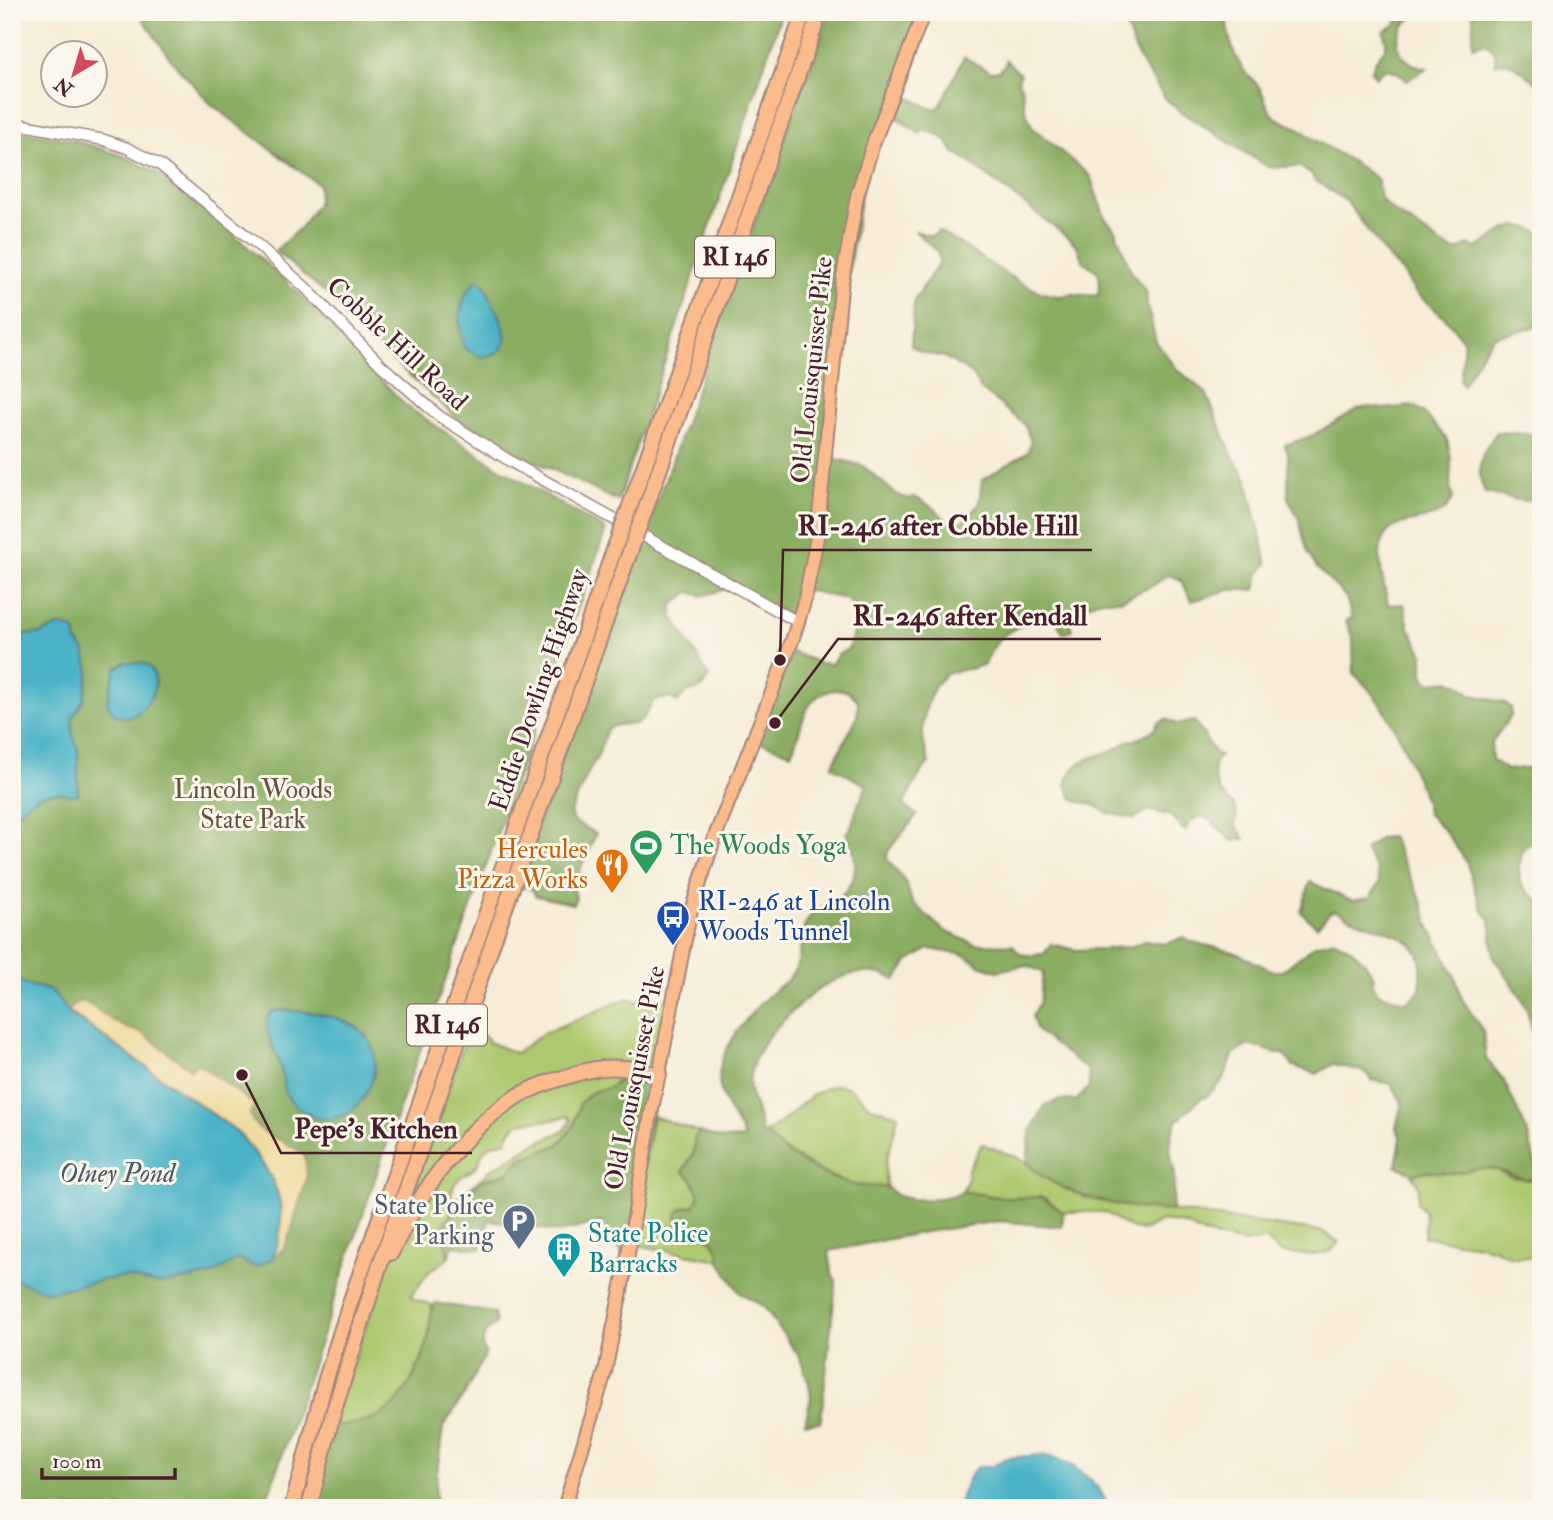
<svg xmlns="http://www.w3.org/2000/svg" width="1553" height="1520" viewBox="0 0 1553 1520" font-family="'IM FELL Double Pica',serif">
  <rect width="100%" height="100%" fill="#fbf7ec"/>
  <filter id="ink" filterUnits="userSpaceOnUse"><feTurbulence type="fractalNoise" baseFrequency=".0143" numOctaves="2"/><feDisplacementMap in="SourceGraphic" scale="14" xChannelSelector="R" yChannelSelector="G"/><feConvolveMatrix kernelMatrix="1 2 1 2 8 2 1 2 1" color-interpolation-filters="sRGB"/></filter>
  <filter id="wash" filterUnits="userSpaceOnUse"><feTurbulence type="fractalNoise" baseFrequency=".00686" numOctaves="4" result="noise"/><feDisplacementMap in="SourceGraphic" scale="28" xChannelSelector="R" yChannelSelector="G"/><feGaussianBlur stdDeviation="1.57" result="paint"/><feColorMatrix in="noise" values="0 0 0 0 0 0 0 0 0 0 0 0 0 0 0 0 0 1.4 0 .05"/><feComposite in="paint" operator="in"/></filter>
  <g filter="url(#wash)">
    <rect width="100%" height="100%" fill="#f6ecd7"/>
    <g fill="#adc96f" stroke="#7c744d" stroke-width="2" fill-rule="evenodd">
      <path d="M649,995L672,1001L660,1073L618,1081L609,1088L592,1092L580,1103L574,1126L558,1145L519,1160L508,1173L489,1178L477,1184L460,1208L450,1214L443,1231L448,1258L429,1272L411,1296L413,1299L432,1305C430,1316 431,1327 428,1338C423,1361 405,1400 384,1413C369,1422 348,1425 331,1426L469,1030L486,1037L488,1042L516,1053L542,1034L628,998L636,1001ZM568,1116L571,1121L564,1131L536,1143L492,1169L463,1194L457,1198H451C454,1171 469,1178 478,1164C480,1161 480,1157 482,1154C487,1144 496,1143 506,1142C513,1116 531,1122 551,1120C557,1119 563,1117 568,1116Z"/>
      <path d="M838,1085L850,1088L871,1107L898,1115C895,1139 880,1163 887,1188L853,1185L828,1175L781,1149L766,1133C792,1119 808,1089 838,1085Z"/>
      <polygon points="653,1116 699,1132 695,1137 694,1152 683,1171 693,1181 699,1196 694,1206 683,1208 676,1215 678,1226 688,1233 702,1234 713,1241 719,1251 719,1260 631,1244"/>
      <polygon points="982,1144 1016,1157 1085,1198 1323,1232 1339,1242 1331,1251 1315,1255 1296,1254 1279,1252 1266,1239 1244,1243 1204,1234 1184,1224 1162,1221 1145,1230 1132,1229 1104,1212 1063,1212 1045,1198 1003,1198 962,1191 967,1181 968,1170"/>
      <path d="M1474,1168L1494,1169L1513,1178L1538,1174L1541,1186V1257H1511L1495,1249L1479,1245L1424,1237L1425,1213L1417,1202L1419,1187L1413,1176C1424,1167 1439,1173 1452,1173C1459,1173 1467,1170 1474,1168Z"/>
    </g>
    <g fill="#8aad62" stroke="#6a6646" stroke-width="2" fill-rule="evenodd">
      <path d="M138,12H782L618,501L502,445L460,421L376,345L328,295L275,251L300,228L318,203L319,185L211,104L172,61ZM474,282L485,285L491,299L503,348L489,356L465,348C457,326 461,302 474,282Z"/>
      <path d="M830,12H924L894,90L932,109L940,107L964,57L991,72L999,71L1005,65L1006,60L1020,74L1018,81L1022,89L1025,110L1032,127L1090,176L1105,218L1115,230L1132,273L1147,293V305L1156,342L1178,370L1206,393L1233,457L1247,479L1267,563L1259,574L1255,590H1230L1192,601L1180,579L1168,575L1154,585L1121,600H1099L1077,610L1070,622L1072,630L1066,633H1063L1055,618L1045,614C1015,630 999,628 985,664C969,671 966,668 952,672C931,678 922,716 923,735C923,744 927,754 929,763C917,774 912,792 903,805L917,815L888,851L887,859L906,883L912,902L943,930L974,944L1013,945C1020,959 1032,955 1044,954L1051,944L1076,950L1103,949L1133,946L1144,941L1166,944L1184,937L1188,941L1234,952L1273,971H1282L1315,945L1335,940L1349,947L1364,961L1374,977L1372,984L1379,994L1407,1002L1419,992C1430,943 1405,937 1366,924C1355,921 1345,915 1335,910L1329,913L1317,927L1301,912L1310,882L1352,901L1369,898L1379,884L1377,871L1365,850L1380,838L1391,837L1419,895L1430,927L1455,977L1462,999L1483,1031L1486,1059L1503,1079L1527,1131L1538,1174L1536,1180C1515,1180 1510,1172 1494,1169C1480,1166 1469,1171 1456,1173C1442,1175 1425,1166 1413,1176L1411,1172L1396,1166L1401,1138L1396,1128L1402,1102L1391,1084L1372,1080L1365,1072L1333,1064L1317,1074L1293,1066L1284,1055L1249,1045L1234,1053L1223,1080L1206,1097L1201,1098L1177,1121L1172,1133L1170,1149L1175,1176L1172,1211C1121,1208 1066,1199 1027,1164L1030,1132L1045,1105L1060,1100H1077L1089,1087L1088,1070L1037,1031L1032,1016L1040,1003L1043,972L1026,965L997,971L980,965L965,955L929,949L908,962L896,980C854,958 815,988 787,1017C771,1032 754,1052 750,1076C747,1097 761,1112 761,1133H766C781,1153 830,1181 855,1185C865,1187 878,1185 887,1188C891,1189 892,1193 896,1195C915,1203 942,1199 961,1193L962,1191L1003,1198L1042,1197L1063,1212L1062,1227L999,1221L925,1232L829,1251L832,1274L836,1281L821,1419L820,1422L805,1423L811,1397L809,1384L800,1358L764,1307L739,1292L719,1260V1252L713,1241L702,1234L688,1233L678,1226L676,1214L683,1208L694,1206L699,1196L693,1181L683,1171L694,1152L695,1137L699,1132L723,1139L744,1138C735,1115 715,1097 720,1069C724,1044 751,1012 769,995C778,987 791,980 796,968C803,951 798,932 810,917C817,908 832,904 841,896C860,878 858,854 846,833L850,830L858,805L867,786L832,766L857,717L858,701C849,690 842,688 830,691C801,697 803,731 791,753L757,741L792,652L819,663L831,664L839,654L848,649L859,619L857,608L845,599L807,590L790,615L732,587L702,596L689,592L673,605L672,615L709,676L702,688L686,693L678,702L670,698L654,700C635,738 636,717 608,728C602,739 600,758 592,765L570,812L573,821L596,834L573,885L576,898L573,904L535,896L533,890L520,886L447,1070L671,464L748,240ZM886,114L900,120L920,134L921,131C938,132 946,137 954,153L960,155L1065,235L1077,246L1083,261L1098,272L1100,282L1098,295C1088,297 1080,294 1071,294C1067,294 1064,296 1060,296C1025,295 971,247 938,231L931,236L915,231L937,251L940,261L914,301L911,346L922,352L944,357L971,373L980,388L1025,425L1031,442L1028,452L982,480L979,504L966,519L955,525L948,522L934,508L915,497L908,499L896,494L863,466L826,456L832,376L866,161Z"/>
      <path d="M1120,12H1225C1228,33 1231,52 1243,69C1247,76 1257,82 1261,90C1264,97 1267,107 1272,114C1278,121 1288,123 1296,127C1302,130 1308,135 1314,139C1336,153 1357,163 1378,180C1378,188 1378,195 1383,201C1393,214 1407,219 1419,228C1432,237 1440,246 1457,251L1468,245L1476,248C1502,236 1510,214 1541,234V326L1495,336L1483,351L1463,385L1460,382L1464,342L1447,320L1415,292L1404,274L1387,256L1346,201L1314,180L1312,175L1300,167H1268L1179,111L1165,98L1139,59Z"/>
      <path d="M1404,12H1421C1389,27 1390,63 1427,68L1407,81C1401,73 1395,70 1385,69L1376,77L1371,71C1374,68 1374,63 1376,60C1385,45 1389,53 1384,31L1395,25Z"/>
      <path d="M1473,12H1540L1541,86C1526,77 1513,57 1495,64V52C1488,43 1484,42 1473,46Z"/>
      <polygon points="12,129 77,141 126,157 156,172 230,231 301,295 405,405 496,466 606,530 386,1146 264,1508 12,1508"/>
      <path d="M1414,406L1423,412L1447,439L1451,458L1450,487L1453,499C1450,503 1447,509 1442,512C1419,527 1381,513 1380,555C1380,571 1385,589 1388,605L1404,604L1409,627L1423,654V673L1425,679L1432,683L1450,681L1459,684L1470,694L1505,703L1511,708V716L1491,743L1492,760L1507,770L1535,767L1541,774V836L1523,849L1519,866L1520,883L1531,895L1541,901V1047L1532,1031L1527,1010L1520,995L1494,958L1490,920L1482,910L1466,861L1444,830L1427,813L1425,801C1408,755 1391,707 1354,674L1353,639L1346,621L1352,618L1346,597L1316,567L1308,553L1298,517L1288,498V456L1285,445L1311,436L1358,409L1369,407L1383,409Z"/>
      <path d="M1497,432L1541,435V499L1523,501L1485,493C1474,468 1481,453 1497,432Z"/>
      <path d="M1166,719L1176,724L1195,721L1214,752L1220,756C1206,769 1219,797 1234,805L1237,813L1235,825L1245,839L1232,841L1209,819L1202,816L1193,819L1185,831L1171,816L1149,810L1134,819C1125,815 1115,816 1106,812C1102,811 1100,807 1096,806C1078,797 1076,811 1066,784C1075,755 1093,760 1115,749C1120,747 1125,743 1130,740L1134,741L1154,730L1158,723Z"/>
      <polygon points="622,1069 659,1076 626,1260 602,1222 561,1232 489,1220 481,1249 453,1246 448,1258 443,1234 446,1220 460,1208 477,1184 483,1180 508,1173 519,1160 558,1145 574,1126 580,1103 592,1092 609,1088 618,1081"/>
      <path d="M436,1303L494,1313L496,1324L485,1333L482,1346L486,1353L466,1392L443,1427L437,1473L435,1502L431,1508H309L331,1426C348,1425 369,1422 384,1413C405,1400 425,1358 429,1334C431,1323 428,1310 436,1303Z"/>
    </g>
    <path fill="#eeda9e" stroke="#9c7c64" stroke-width="2" d="M83,1001C102,1011 119,1029 141,1032L191,1070L197,1063L255,1105L250,1113C254,1136 290,1140 305,1156L307,1177L290,1234L284,1248L272,1259C295,1205 272,1169 235,1130L68,1011L78,1002Z"/>
    <g fill="#48b2c6" stroke="#496878" stroke-width="2">
      <path d="M478,279C485,284 487,290 490,298C502,320 522,353 481,357L465,348C456,326 458,296 478,279Z"/>
      <path d="M59,626L70,628L76,632V640L85,652L89,672L84,699L72,719L73,735L78,749V794C71,797 69,794 62,793C41,790 25,804 12,819V635L41,634Z"/>
      <path d="M126,662C133,664 140,660 147,665C175,685 124,745 107,702L116,668Z"/>
      <path d="M12,977L26,984L52,991L70,1014L235,1130C272,1170 295,1205 272,1259L255,1267L239,1259L211,1275L166,1283L157,1284L126,1277L103,1280L49,1292L12,1279Z"/>
      <path d="M277,1010C303,1011 334,1013 356,1027C402,1057 355,1143 306,1113C298,1108 291,1104 287,1095C283,1087 283,1077 281,1069C277,1052 260,1029 270,1013Z"/>
      <path d="M1041,1455C1069,1458 1100,1482 1109,1508H957C963,1494 966,1477 977,1467L993,1466L1006,1458Z"/>
    </g>
  </g>
  <g filter="url(#ink)">
    <g fill="none" stroke-linecap="round" stroke-linejoin="round">
      <g stroke="#a08681" stroke-width="13">
        <polyline id="minor" points="12,123 104,140 127,148 160,165 259,246 305,287 382,366 439,416 513,463 798,622"/>
      </g>
      <g stroke="#a08681" stroke-width="16">
        <polyline id="major" points="564,1508 605,1372 627,1260 651,1114 690,914 714,839 792,641 805,599 817,538 841,288 857,196 874,141 924,12"/>
      </g>
      <g stroke="#a08681" stroke-width="18">
        <g id="highway">
          <polyline points="634,495 804,12"/>
          <polyline points="648,502 820,12"/>
          <path d="M391,1253C418,1196 457,1138 510,1101C527,1089 548,1082 569,1076C586,1070 604,1066 622,1068C634,1068 646,1072 659,1075"/>
          <polyline points="292,1508 325,1382 351,1300 615,547"/>
          <polyline points="309,1508 334,1410 378,1270 628,557"/>
        </g>
      </g>
      <use href="#minor" stroke="#fff" stroke-width="10"/>
      <use href="#major" stroke="#fbbb8c" stroke-width="12"/>
      <use href="#highway" stroke="#fbbb8c" stroke-width="14"/>
      <g stroke="#a08681" stroke-width="18" stroke-linecap="butt">
        <g id="highway-bridge">
          <polyline points="615,547 634,495"/>
          <polyline points="628,557 648,502"/>
        </g>
      </g>
      <use href="#highway-bridge" stroke="#fbbb8c" stroke-width="14"/>
    </g>
  </g>
  <defs>
    <g id="stadium-pin" transform="scale(1.75)"><path d="M0 17L-7.5 6A9.5 9.5 0 1 1 7.5 6Z" fill="#2e9e5b" stroke="#fbf7ec"/><path d="M0-5a6.5 5 0 1 0 0 10a6.5 5 0 1 0 0-10ZM-3.5-1.8h7v3.6h-7Z" fill="#fff"/></g>
    <g id="restaurant-pin" transform="scale(1.75)"><path d="M0 17L-7.5 6A9.5 9.5 0 1 1 7.5 6Z" fill="#e8710a" stroke="#fbf7ec"/><path d="M-5-6h1v4h1v-4h1v4h1v-4h1v5L-1.5 .5V6h-2V.5L-5-1ZM5-6V6H3V1.5H1.5Q1.5-4 5-6Z" fill="#fff"/></g>
    <g id="bus-pin" transform="scale(1.75)"><path d="M0 17L-7.5 6A9.5 9.5 0 1 1 7.5 6Z" fill="#1a4fb4" stroke="#fbf7ec"/><path d="M-5-6H5V4H4V6H2V4H-2V6H-4V4H-5ZM-3.5-4V0h7V-4ZM-3.5 1.2v1.5H-2V1.2ZM2 1.2v1.5H3.5V1.2Z" fill="#fff"/></g>
    <g id="parking-pin" transform="scale(1.75)"><path d="M0 17L-7.5 6A9.5 9.5 0 1 1 7.5 6Z" fill="#5c6f8a" stroke="#fbf7ec"/><path d="M-3.5-5.5H1a3.5 3.5 0 0 1 0 7H-1V5.5H-3.5ZM-1-3.4V-.6H.8a1.4 1.4 0 0 0 0-2.8Z" fill="#fff"/></g>
    <g id="building-pin" transform="scale(1.75)"><path d="M0 17L-7.5 6A9.5 9.5 0 1 1 7.5 6Z" fill="#0f9aa8" stroke="#fbf7ec"/><path d="M-4-6H4V6H1V3H-1V6H-4ZM-2.5-4.3h1.7v1.8h-1.7ZM.8-4.3h1.7v1.8H.8ZM-2.5-1h1.7V.8h-1.7ZM.8-1h1.7V.8H.8Z" fill="#fff"/></g>
  </defs>
  <g fill-rule="evenodd">
    <use href="#stadium-pin" x="646" y="846"/>
    <use href="#restaurant-pin" x="612" y="865"/>
    <use href="#bus-pin" x="673" y="917"/>
    <use href="#parking-pin" x="519" y="1221"/>
    <use href="#building-pin" x="564" y="1249"/>
  </g>
  <g text-anchor="middle" dominant-baseline="central" stroke-width="6" stroke-linejoin="round" paint-order="stroke">
    <g fill="#fbf7ec" stroke="#7f6065" stroke-width="2">
      <rect x="695" y="236.5" width="80" height="41" rx="5"/>
      <rect x="407" y="1004.5" width="80" height="41" rx="5"/>
    </g>
    <g font-size="24" font-weight="bold" fill="#4a1f2b">
      <text x="735" y="257">RI 146</text>
      <text x="447" y="1025">RI 146</text>
    </g>
    <g font-size="26" fill="#4a1f2b" stroke="#fbf7ec">
      <text transform="translate(397 344) rotate(43)">Cobble Hill Road</text>
      <text transform="translate(812 370) rotate(-84)">Old Louisquisset Pike</text>
      <text transform="translate(539 690) rotate(-71)">Eddie Dowling Highway</text>
      <text transform="translate(635 1078) rotate(-79)">Old Louisquisset Pike</text>
    </g>
    <g font-size="26" fill="#68523f" stroke="#fbf7ec">
      <text x="253" y="790">Lincoln Woods<tspan x="253" dy="30">State Park</tspan></text>
    </g>
    <g font-size="26" fill="#27864d" stroke="#fbf7ec" text-anchor="start">
      <text x="670" y="846">The Woods Yoga</text>
    </g>
    <g font-size="26" fill="#c56008" stroke="#fbf7ec" text-anchor="end">
      <text x="588" y="850">Hercules<tspan x="588" dy="30">Pizza Works</tspan></text>
    </g>
    <g font-size="26" fill="#164399" stroke="#fbf7ec" text-anchor="start">
      <text x="698" y="902">RI-246 at Lincoln<tspan x="698" dy="30">Woods Tunnel</tspan></text>
    </g>
    <g font-size="26" fill="#4e5e75" stroke="#fbf7ec" text-anchor="end">
      <text x="494" y="1206">State Police<tspan x="494" dy="30">Parking</tspan></text>
    </g>
    <g font-size="26" fill="#0d838f" stroke="#fbf7ec" text-anchor="start">
      <text x="588" y="1234">State Police<tspan x="588" dy="30">Barracks</tspan></text>
    </g>
    <g font-size="28" font-style="italic" fill="#495a69" stroke="#fbf7ec">
      <text x="117" y="1173">Olney Pond</text>
    </g>
  </g>
  <path fill="none" stroke="#4a1f2b" stroke-width="2.5" d="M780 660L783 550H1092M775 723L838 639H1101M242 1075L281 1153H472"/>
  <g fill="#4a1f2b" stroke="#fbf7ec" stroke-width="2.5">
    <circle cx="780" cy="660" r="7"/>
    <circle cx="775" cy="723" r="7"/>
    <circle cx="242" cy="1075" r="7"/>
  </g>
  <g font-size="28" text-anchor="middle" font-weight="bold" fill="#4a1f2b" stroke="#fbf7ec" stroke-width="6" stroke-linejoin="round" paint-order="stroke">
    <text x="938" y="535">RI-246 after Cobble Hill</text>
    <text x="970" y="625">RI-246 after Kendall</text>
    <text x="376" y="1138">Pepe's Kitchen</text>
  </g>
  <rect width="1553" height="1520" fill="none" stroke="#fbf7ec" stroke-width="42"/>
  <g transform="translate(74 74) rotate(218)"><circle r="33" fill="#fbf7ec" stroke="#b4a19f" stroke-width="2"/>
  <path d="M0-5L12 26L0 18L-12 26Z" fill="#d1495b"/>
  <text y="-10" font-size="19" font-weight="bold" text-anchor="middle" fill="#4a1f2b">N</text>
  </g>
  <path d="M42 1468v10h133v-10" fill="none" stroke="#4a1f2b" stroke-width="3.5"/>
  <text x="52" y="1468" font-size="21" fill="#4a1f2b" stroke="#fbf7ec" stroke-width="5" paint-order="stroke">100 m</text>
</svg>
